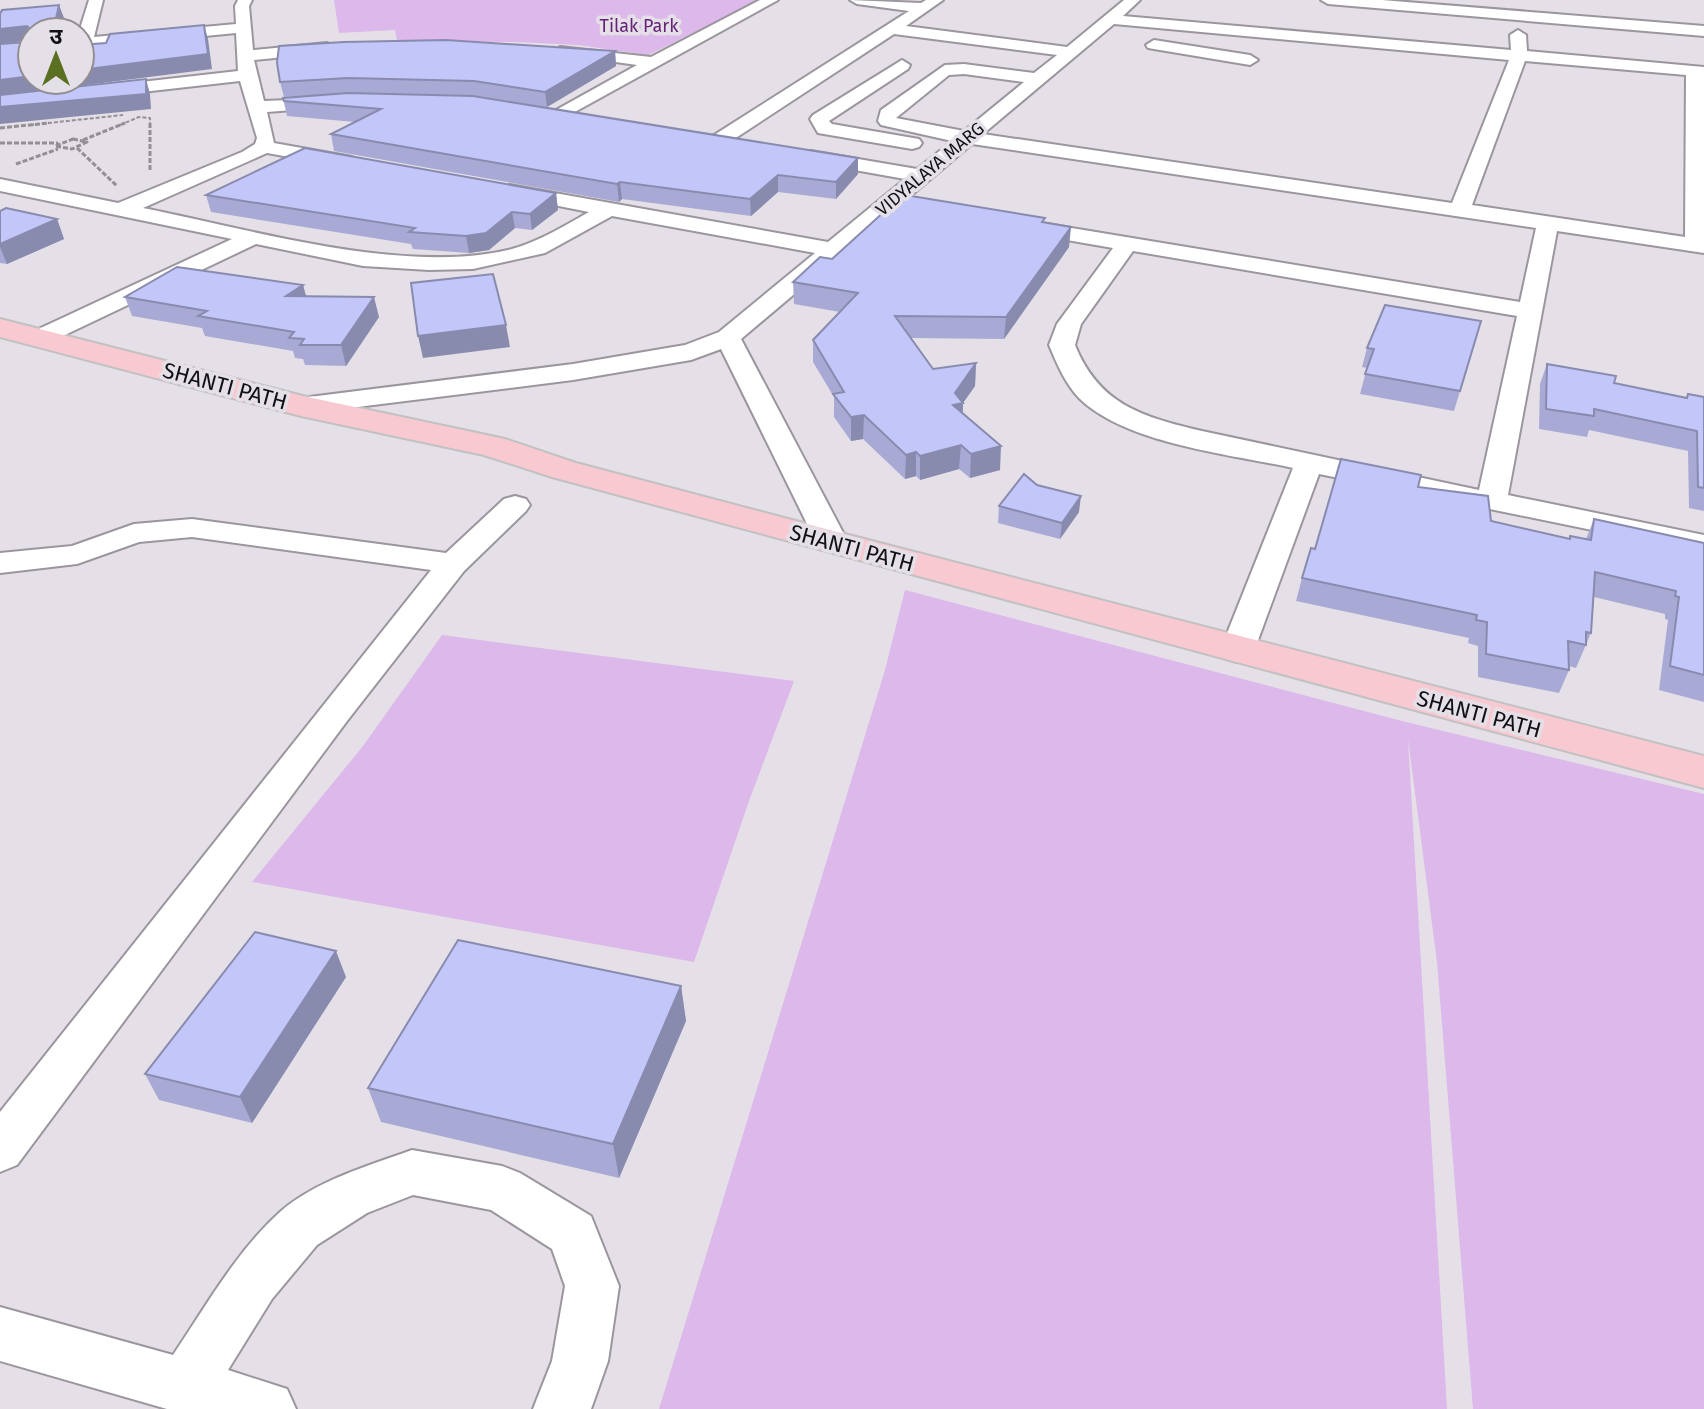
<svg xmlns="http://www.w3.org/2000/svg" width="1704" height="1409" viewBox="0 0 1704 1409" font-family="'Fira Sans','Noto Sans Devanagari',sans-serif">
  <rect width="100%" height="100%" fill="#e5e0e7"/>
  <g fill="#ddb8ea">
    <polygon points="334,0 761,0 648,55 578,45 517,42 397,41 395,30 339,33"/>
    <polygon points="905,590 1406,722 1704,794 1704,1409 1473,1409 1437,962 1408,739 1447,1409 659,1409 885,670"/>
    <polygon points="442,635 794,681 749,801 694,962 252,882 363,746"/>
  </g>
  <g fill="none" stroke-linecap="round" stroke-linejoin="round">
    <g stroke="#9b969d" stroke-width="4">
      <g id="minor">
        <path d="M89,0H103L94,37L236,24L235,6L238,0H252L249,6L253,50L327,43L335,48L327,53L254,60L264,101L338,98L341,102L338,106L332,107L267,112L274,143L352,157L355,161L352,165L345,167L267,153L143,208C250,229 405,276 512,249C540,241 564,226 589,212L503,195L500,191L503,187L510,185L828,242L905,179L804,161L801,157L804,153L811,151L917,169L952,141L881,125L878,121L881,110L945,65L964,64L1034,73L1057,55L894,34L725,145H711L709,141L711,137L909,11L857,4L850,0L921,3L926,0H943L906,26L1067,47L1124,0H1140L1123,16L1511,50L1510,35L1518,30L1526,35L1527,51L1704,67V253L1557,231L1508,495L1704,535V553L1319,474L1254,651L1249,658L1237,662L1225,658L1220,651L1293,468C1230,454 1126,444 1079,398C1065,383 1057,364 1049,345L1057,324L1113,248L1015,231L1012,226L1015,221L1023,220L1520,302L1536,228L972,144L741,339L848,542L843,549L832,551L821,549L816,542L721,349L691,360L573,380L301,414L291,412L288,406L291,400L301,398L573,364L685,345L719,332L815,253L612,216L545,253L473,269L429,270L363,266L256,244L48,343H30L27,338L30,333L232,239L0,191V179L118,203L242,152L255,144L257,138L240,81L0,108V98L238,71L236,33L80,48L79,32ZM1114,24L1509,60L1452,203L983,134ZM1525,61L1686,75L1685,237L1472,205ZM964,74L1024,82L964,131L896,118L949,75ZM1133,251L1517,316L1479,490L1202,431C1143,417 1099,405 1075,345L1081,324Z"/>
        <polygon points="760,0 778,0 562,119 550,119 547,115 637,65 566,55 558,50 560,47 651,57"/>
        <polygon points="1321,0 1382,0 1704,26 1704,36 1328,4"/>
        <polygon points="1154,40 1250,55 1258,60 1250,65 1148,48 1146,45"/>
        <polygon points="902,60 910,65 908,69 829,121 832,124 919,139 922,143 919,147 912,149 818,133 810,119 813,115"/>
        <polygon points="515,496 526,499 530,505 526,511 464,571 347,721 17,1165 0,1172 0,1112 431,570 192,537 139,542 77,564 0,573 0,553 72,546 134,524 192,519 446,553 504,499"/>
        <path d="M412,1150L502,1166L520,1173L591,1216L619,1286L608,1361L591,1409H533L552,1361L565,1286L552,1249L491,1210L413,1195L367,1213L317,1245L272,1299L228,1370L287,1389L296,1409H167L0,1361V1307L173,1355C206,1306 236,1252 280,1212C315,1181 368,1166 412,1150Z"/>
      </g>
    </g>
    <g stroke="#c1c1c2" stroke-width="4">
      <polygon id="major" points="0,319 303,396 505,439 576,463 845,534 1704,756 1704,788 552,477 484,455 301,416 0,337"/>
    </g>
    <g stroke="#938f95" stroke-width="2" stroke-dasharray="4 2" stroke-linecap="butt">
      <polyline points="30,125 123,115"/>
      <polyline points="120,125 139,117 150,118 150,125"/>
    </g>
    <g stroke="#938f95" stroke-width="3" stroke-dasharray="5 2" stroke-linecap="butt">
      <polyline points="150,123 150,172"/>
      <polyline points="0,128 49,123"/>
      <polygon points="73,139 87,142 72,149 55,146"/>
      <polyline points="83,140 125,123"/>
      <polyline points="0,143 58,143"/>
      <polyline points="77,148 117,186"/>
      <polyline points="16,164 58,149"/>
    </g>
    <use href="#minor" fill="#fff" fill-rule="evenodd"/>
    <use href="#major" fill="#f8c9d1" fill-rule="evenodd"/>
  </g>
  <g fill="#a8aad5">
    <polygon points="615,51 616,66 547,107 476,96 351,93 284,97 280,82"/>
    <polygon points="283,98 858,158 858,174 836,199 778,192 751,216 622,199 619,202 334,151 331,134 355,122 287,116"/>
    <polygon points="556,193 558,210 532,230 515,228 489,250 469,253 413,249 411,244 211,212 206,195"/>
    <polygon points="0,211 57,219 64,239 7,264 0,263"/>
    <polygon points="1045,222 1069,247 1004,339 911,338 933,369 976,363 975,386 963,403 963,414 1000,470 970,478 959,469 920,480 916,476 905,479 863,439 851,441 834,417 834,397 813,362 813,340 840,312 794,304 793,282"/>
    <polygon points="303,285 306,296 379,317 346,366 305,365 303,359 295,358 293,351 205,336 202,328 132,316 125,297"/>
    <polygon points="1481,321 1454,411 1360,394 1367,368 1362,367 1367,348"/>
    <polygon points="1547,364 1614,383 1686,398 1688,394 1704,397 1704,511 1689,508 1688,451 1589,430 1587,437 1539,429 1540,384"/>
    <polygon points="1037,485 1079,512 1060,539 998,523 999,506"/>
    <polygon points="1418,487 1491,521 1569,539 1570,536 1586,539 1594,519 1704,543 1704,702 1659,690 1668,620 1665,619 1665,614 1594,597 1591,633 1576,668 1569,666 1569,670 1559,693 1478,677 1478,646 1468,643 1469,638 1296,601 1302,578 1315,549"/>
    <polygon points="346,977 252,1123 159,1100 145,1074"/>
    <polygon points="681,986 686,1021 619,1178 381,1122 368,1088"/>
  </g>
  <g fill="#888bae">
    <polygon points="59,5 64,18 61,32 53,32"/>
    <polygon points="204,25 208,39 212,69 0,96 0,80 32,76 32,80 80,80 80,70"/>
    <polygon points="27,26 32,40 0,44 0,29"/>
    <polygon points="615,51 616,66 547,107 545,92"/>
    <polygon points="146,79 150,94 151,109 0,124 0,107"/>
    <polygon points="858,158 858,174 836,199 836,182"/>
    <polygon points="778,175 778,192 751,216 750,199"/>
    <polygon points="620,182 622,199 619,202 617,184"/>
    <polygon points="556,193 558,210 532,230 530,214"/>
    <polygon points="512,212 515,228 489,250 469,253 466,236"/>
    <polygon points="57,219 64,239 7,264 0,247 0,244"/>
    <polygon points="1071,227 1069,247 1004,339 1006,317"/>
    <polygon points="303,285 308,304 286,296"/>
    <polygon points="374,297 379,317 346,366 341,345"/>
    <polygon points="506,325 510,347 423,358 418,336"/>
    <polygon points="976,363 975,386 963,403 962,426 951,428 955,393"/>
    <polygon points="864,415 863,439 851,441 851,417"/>
    <polygon points="961,445 959,469 920,480 920,456"/>
    <polygon points="1001,446 1000,470 970,478 971,454"/>
    <polygon points="916,452 916,476 905,479 906,455"/>
    <polygon points="1081,496 1079,512 1060,539 1062,523"/>
    <polygon points="336,951 346,977 252,1123 240,1097"/>
    <polygon points="681,986 686,1021 619,1178 613,1144"/>
  </g>
  <g fill="#c3c6f8" stroke="#888bae" stroke-width="2">
    <polygon points="59,5 53,32 32,32 32,76 0,80 0,44 27,42 30,39 30,29 27,26 0,29 0,14 2,10"/>
    <polygon points="204,25 208,54 80,70 80,45 106,43 110,34"/>
    <polygon points="446,40 615,51 545,92 474,81 348,78 280,82 277,63 279,46 344,42"/>
    <polygon points="146,79 146,94 0,107 0,95"/>
    <polygon points="348,93 473,96 858,158 836,182 778,175 750,199 620,182 617,184 331,134 381,109 284,101 283,98"/>
    <polygon points="305,148 556,193 530,214 512,212 486,233 466,236 409,232 415,228 206,195"/>
    <polygon points="905,195 1045,218 1042,222 1071,227 1006,317 895,316 933,369 976,363 955,393 963,403 953,405 1001,446 971,454 961,445 920,456 916,452 906,455 864,415 851,417 833,394 844,392 813,340 858,293 793,282 820,257 832,259 897,200"/>
    <polygon points="6,208 57,219 0,244 0,211"/>
    <polygon points="177,267 303,285 286,296 374,297 341,345 300,345 304,339 289,338 294,332 198,316 207,311 125,297"/>
    <polygon points="493,274 506,325 418,336 411,283"/>
    <polygon points="1385,305 1481,321 1460,391 1365,374 1374,349 1367,348"/>
    <polygon points="1547,364 1616,376 1614,383 1687,398 1688,394 1704,397 1704,488 1698,487 1697,431 1594,409 1594,416 1546,409"/>
    <polygon points="1341,459 1421,475 1418,487 1488,496 1491,521 1570,539 1570,536 1591,540 1594,519 1704,543 1704,675 1670,666 1679,597 1675,596 1676,591 1595,572 1591,633 1586,632 1586,645 1568,641 1569,670 1486,654 1487,622 1476,620 1477,615 1302,578 1311,548 1315,549"/>
    <polygon points="1024,474 1037,485 1081,496 1062,523 999,506"/>
    <polygon points="255,932 336,951 240,1097 145,1074"/>
    <polygon points="458,940 681,986 613,1144 368,1088"/>
  </g>
  <g text-anchor="middle" dominant-baseline="central" stroke-width="7" stroke-linejoin="round" paint-order="stroke">
    <g font-size="18" fill="#642378" stroke="#e5e0e7">
      <text x="639" y="26">Tilak Park</text>
    </g>
    <g font-size="18" fill="#121013" stroke="#e5e0e7">
      <text transform="translate(930 169) rotate(-40)">VIDYALAYA MARG</text>
    </g>
    <g font-size="22" fill="#121013" stroke="#e5e0e7">
      <text transform="translate(225 386) rotate(15)">SHANTI PATH</text>
      <text transform="translate(852 548) rotate(15)">SHANTI PATH</text>
      <text transform="translate(1479 714) rotate(15)">SHANTI PATH</text>
    </g>
  </g>
  <g transform="translate(56 56)"><circle r="38" fill="#e5e0e7" stroke="#918d92" stroke-width="2"/>
  <path d="M0-6L14 30L0 20L-14 30Z" fill="#5a6f1f"/>
  <text y="-12" font-size="22" font-weight="bold" text-anchor="middle" fill="#121013">उ</text>
  </g>
</svg>
